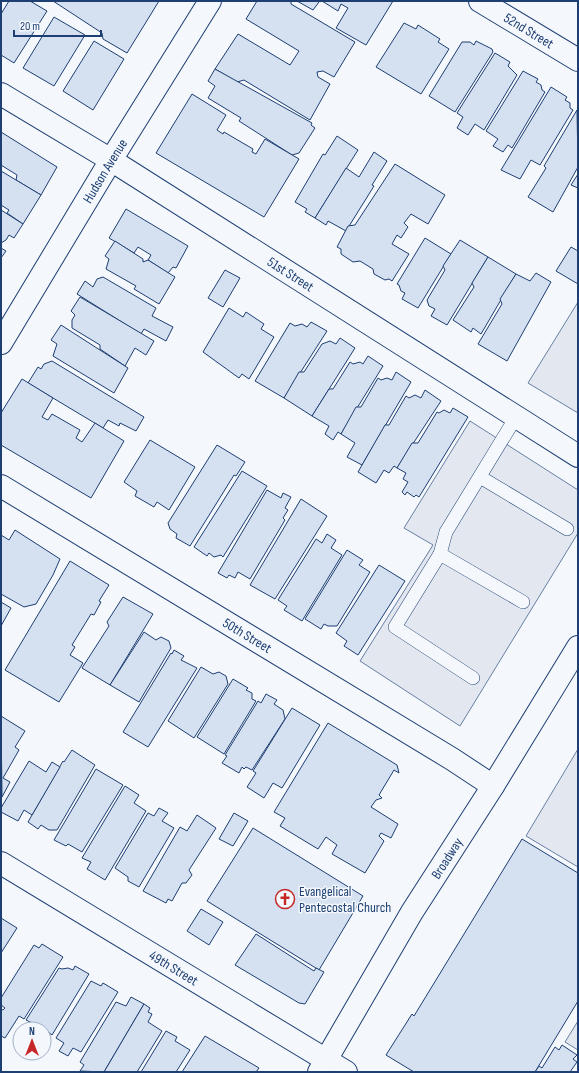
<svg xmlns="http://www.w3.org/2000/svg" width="579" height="1073" viewBox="0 0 579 1073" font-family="'Sofia Sans Condensed',sans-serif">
  <rect width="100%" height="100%" fill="#f4f7fb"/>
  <g fill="#e3e8f0" stroke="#687fa3">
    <polygon points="578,302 578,413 528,383"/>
    <polygon points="470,421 578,490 578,533 460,726 360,661 433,545 404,528"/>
    <polygon points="578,749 578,867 526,836"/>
    <polygon points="578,1021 578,1050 565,1042"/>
  </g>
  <g fill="#d5e0f0" stroke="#1d3f73">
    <polygon points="9,1 30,1 47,11 14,63 1,55 1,14"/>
    <polygon points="53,1 159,1 127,53 103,39 102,33"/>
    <polygon points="257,1 291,1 291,4 355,42 334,77 323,71 317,72 318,77 330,84 310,120 244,80 237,82 215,69 238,34 290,65 299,51 246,19"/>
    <polygon points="297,1 318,1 319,2 313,10"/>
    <polygon points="322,1 393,1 366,45 336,28 348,8 341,4 338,11"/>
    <polygon points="54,17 85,35 54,86 23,68"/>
    <polygon points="404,23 416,29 418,25 440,39 438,42 449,49 421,94 376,67"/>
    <polygon points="94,41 124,59 93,110 63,91"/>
    <polygon points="476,41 492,49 493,52 455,112 429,96 462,42 470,42 474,45"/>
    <polygon points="495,53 510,62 508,66 517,75 484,130 475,124 468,135 457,128 463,117 457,113"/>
    <polygon points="215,69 312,123 311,125 315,128 299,153 292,155 239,121 241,118 208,98 215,86 208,81"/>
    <polygon points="523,71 538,79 536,82 541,85 542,90 545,92 512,148 508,145 503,152 493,146 498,139 486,131"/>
    <polygon points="551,87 567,97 565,100 570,103 570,108 573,110 540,165 531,160 520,179 501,170"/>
    <polygon points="192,94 226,115 217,130 223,134 224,132 253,149 252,152 256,154 265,139 299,159 264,217 156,153"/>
    <polygon points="577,110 578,167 553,212 528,197 546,168 544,166"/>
    <polygon points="1,132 57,167 41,195 16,180 17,175 1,165"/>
    <polygon points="337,136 358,150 315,218 305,212 307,209 295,202 323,154 325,155"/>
    <polygon points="374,152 387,161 372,185 374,186 346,231 328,221 326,225 315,218 346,168 359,177"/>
    <polygon points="395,164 445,195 428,224 411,214 404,223 408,227 401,238 397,235 392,244 409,254 392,281 389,279 385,280 374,274 373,269 360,261 353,262 341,254 341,249 337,247 348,226 355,225"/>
    <polygon points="1,171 41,195 23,224 7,213 9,210 1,205"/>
    <polygon points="578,174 578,188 571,185"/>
    <polygon points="126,209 188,246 176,268 173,267 168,273 148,260 151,255 138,247 134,253 109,238"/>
    <polygon points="1,210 23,224 14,238 9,235 6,240 1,243"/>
    <polygon points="425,238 451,254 418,308 402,299 405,293 401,291 399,285 397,284"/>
    <polygon points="460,240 488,257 447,325 431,316 435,309 429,306 427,300 445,270 443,266"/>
    <polygon points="115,241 143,259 143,262 148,260 175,277 159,304 134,289 136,286 106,269 109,259 105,256"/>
    <polygon points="571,247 578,251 578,284 556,271"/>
    <polygon points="1,248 6,251 1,258"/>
    <polygon points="488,257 516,274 481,334 473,328 471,332 453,320 474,287 472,283"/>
    <polygon points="225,270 240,278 223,307 208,298"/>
    <polygon points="536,273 551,282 507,361 478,344 502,304 500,299 516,274 530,281"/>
    <polygon points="103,277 156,308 152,316 173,327 166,341 144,329 141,334 77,294 85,281 93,287 97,279"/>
    <polygon points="80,297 154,341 146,355 135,348 125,366 100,349 100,345 72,328 72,320 75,315 71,311"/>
    <polygon points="229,308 243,317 246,312 264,324 261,329 274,337 249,379 242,374 239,378 203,352"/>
    <polygon points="311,322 327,331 284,398 255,381 290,323 295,326 302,324 307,327"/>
    <polygon points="61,325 128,368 114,393 53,356 57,344 51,340"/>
    <polygon points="340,338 355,348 312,416 284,398 299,372 304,372 322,344 330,341 336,344"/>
    <polygon points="368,356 383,366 341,434 338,432 333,440 325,434 329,426 312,416 329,389 333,389 350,362 353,364 360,362 363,364"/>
    <polygon points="52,361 144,417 136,431 120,423 119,426 108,420 103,428 28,383 38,367 41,369 44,364"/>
    <polygon points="396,372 411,382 362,465 347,457 355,443 341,434 356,407 361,407 378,378 381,380 387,378 392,380"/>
    <polygon points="22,379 53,398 42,417 48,420 52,414 80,430 76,438 82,442 95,423 124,441 91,498 1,445 1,413"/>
    <polygon points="425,390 441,401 397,468 394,466 389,473 384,470 376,483 358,472 385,425 389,425 406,396 409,398 415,395 421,398"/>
    <polygon points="453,408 468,417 419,497 416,495 414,497 407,492 405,495 402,492 408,482 403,479 406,473 397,468 412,443 418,443 437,412 439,413 444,410 450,413"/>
    <polygon points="150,440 195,467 169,510 157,502 154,507 135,496 137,491 124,482"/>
    <polygon points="217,445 245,462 236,476 234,475 190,546 176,538 177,534 170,529 168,523"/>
    <polygon points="242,471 267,486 223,557 221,555 214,557 209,553 207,556 194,547"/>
    <polygon points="267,490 281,498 283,493 291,497 285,508 288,510 283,518 285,520 250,579 238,572 235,578 229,575 227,578 218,573"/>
    <polygon points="301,499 327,516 275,599 250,585"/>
    <polygon points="15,530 60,559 53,575 36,604 24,607 1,594 1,535 9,540"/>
    <polygon points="327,534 336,540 331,548 342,555 302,621 284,610 287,606 278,600 316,539 322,543"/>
    <polygon points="347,550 363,560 359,565 370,572 337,626 328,626 324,624 321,629 305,619"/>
    <polygon points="70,561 109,585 99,601 101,602 94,615 91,614 72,645 75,647 70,655 83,663 59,702 5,670"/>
    <polygon points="379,565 405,581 358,655 344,646 347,641 336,633"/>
    <polygon points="123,597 153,614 110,685 82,668 109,626 107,622"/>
    <polygon points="1,602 11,608 1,626"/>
    <polygon points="144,632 156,640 161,637 169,641 171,648 139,702 110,685"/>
    <polygon points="174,650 184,656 181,660 197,668 148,747 123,732 171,653 172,654"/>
    <polygon points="201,667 213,674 219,672 226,676 228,684 194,738 168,721"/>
    <polygon points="233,679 248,688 246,690 252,693 252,699 256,701 224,754 197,737"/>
    <polygon points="266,694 277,700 274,704 283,710 285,719 252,770 246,767 244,769 242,767 239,773 222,763 227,756 225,755 258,701 261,703"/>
    <polygon points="292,708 320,725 282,788 273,783 264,798 247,787 256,773 253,771"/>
    <polygon points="1,716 25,731 15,747 19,750 3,778 10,782 2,797"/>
    <polygon points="328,723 397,765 399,773 394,770 379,795 382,798 376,800 371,807 398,824 391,838 381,833 379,836 384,841 365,873 332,854 337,845 326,837 318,849 280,826 285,818 274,812"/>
    <polygon points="72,750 95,765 57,830 49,830 41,825 38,829 28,822 63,761 64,762"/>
    <polygon points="29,761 46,772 52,762 60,767 32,815 24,810 18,821 1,812 1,808"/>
    <polygon points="96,769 123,785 82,852 68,844 66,846 54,840"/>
    <polygon points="125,786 139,795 134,803 146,811 105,880 87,869 91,862 82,858"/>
    <polygon points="159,808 168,813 162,821 174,828 139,887 128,881 128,877 115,868 148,813 154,816"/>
    <polygon points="234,813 248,821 233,846 219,839"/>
    <polygon points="197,815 216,828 189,870 192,875 186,883 182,883 172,901 168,899 166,903 143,891 180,827 187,831"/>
    <polygon points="253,828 363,896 319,970 207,901"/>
    <polygon points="522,839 578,873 578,1001 535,1072 414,1072 386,1055 412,1014 414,1016"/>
    <polygon points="201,909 223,922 209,945 187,931"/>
    <polygon points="1,918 17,928 1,953"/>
    <polygon points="256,934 314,971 316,968 324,972 305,1004 299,1003 235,965"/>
    <polygon points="42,944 63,957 24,1019 19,1016 5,1038 1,1036 1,1009 3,1010 5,1008 1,1005 1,998 34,945 39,948"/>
    <polygon points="75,966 89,974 52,1035 44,1029 26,1020 59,968 62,969 68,968 73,970"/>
    <polygon points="91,981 101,986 103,983 118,992 81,1052 73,1048 68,1056 59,1051 64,1043 56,1038"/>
    <polygon points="131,997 144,1004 104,1072 80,1071 84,1065 80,1062 116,1002 126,1006"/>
    <polygon points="144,1004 150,1008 148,1012 152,1014 148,1022 162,1031 137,1072 104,1072"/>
    <polygon points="166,1031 177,1037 175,1041 190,1050 176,1072 141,1072"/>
    <polygon points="205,1036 259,1068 256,1072 182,1072"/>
    <polygon points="562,1045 577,1055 573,1059 577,1062 570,1072 535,1072 539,1066 542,1068 555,1047 559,1050"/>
  </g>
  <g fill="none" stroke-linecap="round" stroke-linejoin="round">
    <g stroke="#1d3f73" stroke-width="14">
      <g id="lane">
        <polyline points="480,477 567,529"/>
        <polyline points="440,554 523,602"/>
        <polyline points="473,678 395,627 440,554 446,532 516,417"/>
      </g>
    </g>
    <g stroke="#1d3f73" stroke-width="24">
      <g id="street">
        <path id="s1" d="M480,1L578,60"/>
        <path id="s2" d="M1,94L111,160L578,456"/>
        <path id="s3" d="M1,343L111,160L210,1"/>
        <path id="s4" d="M1,486L452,759L493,786"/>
      </g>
    </g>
    <g stroke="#1d3f73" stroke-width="24">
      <g id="secondary">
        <path id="s5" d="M1,863L346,1072"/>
        <path id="s6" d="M319,1072L412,912L493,786L578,647"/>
      </g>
    </g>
    <use href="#lane" stroke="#f4f7fb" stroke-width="13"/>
    <use href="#street" stroke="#f4f7fb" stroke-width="22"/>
    <use href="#secondary" stroke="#f4f7fb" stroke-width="22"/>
  </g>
  <defs>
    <g id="church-ring" transform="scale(1)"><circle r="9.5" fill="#f4f7fb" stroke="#c62828" stroke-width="1.5"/><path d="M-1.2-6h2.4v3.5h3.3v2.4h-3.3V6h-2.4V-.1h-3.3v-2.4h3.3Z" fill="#c62828"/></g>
  </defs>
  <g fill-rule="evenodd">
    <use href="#church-ring" x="285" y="899"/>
  </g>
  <g text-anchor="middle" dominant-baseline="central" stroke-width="3" stroke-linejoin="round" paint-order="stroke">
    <g font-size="14" fill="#1d3f73" stroke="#f4f7fb">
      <text stroke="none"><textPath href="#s1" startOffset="57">52nd Street</textPath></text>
      <text stroke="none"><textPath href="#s3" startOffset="201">Hudson Avenue</textPath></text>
      <text stroke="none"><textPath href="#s2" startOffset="341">51st Street</textPath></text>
      <text stroke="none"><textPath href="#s4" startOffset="288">50th Street</textPath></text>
      <text stroke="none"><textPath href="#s6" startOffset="249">Broadway</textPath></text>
      <text stroke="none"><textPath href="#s5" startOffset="202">49th Street</textPath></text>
    </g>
    <g font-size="14" fill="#1d3f73" stroke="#f4f7fb" text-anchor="start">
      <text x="299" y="891">Evangelical<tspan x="299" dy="16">Pentecostal Church</tspan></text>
    </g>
  </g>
  <rect width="579" height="1073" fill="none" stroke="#1d3f73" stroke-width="4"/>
  <g transform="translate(32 1041)"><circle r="19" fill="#f4f7fb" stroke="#9eadc5"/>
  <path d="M0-3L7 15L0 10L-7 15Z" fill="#c62828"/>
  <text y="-6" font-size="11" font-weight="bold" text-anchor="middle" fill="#1d3f73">N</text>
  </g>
  <path d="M14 30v6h87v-6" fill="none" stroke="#1d3f73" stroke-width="2"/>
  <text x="20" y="30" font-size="12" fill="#1d3f73" stroke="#f4f7fb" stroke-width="3" paint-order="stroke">20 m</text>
</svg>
